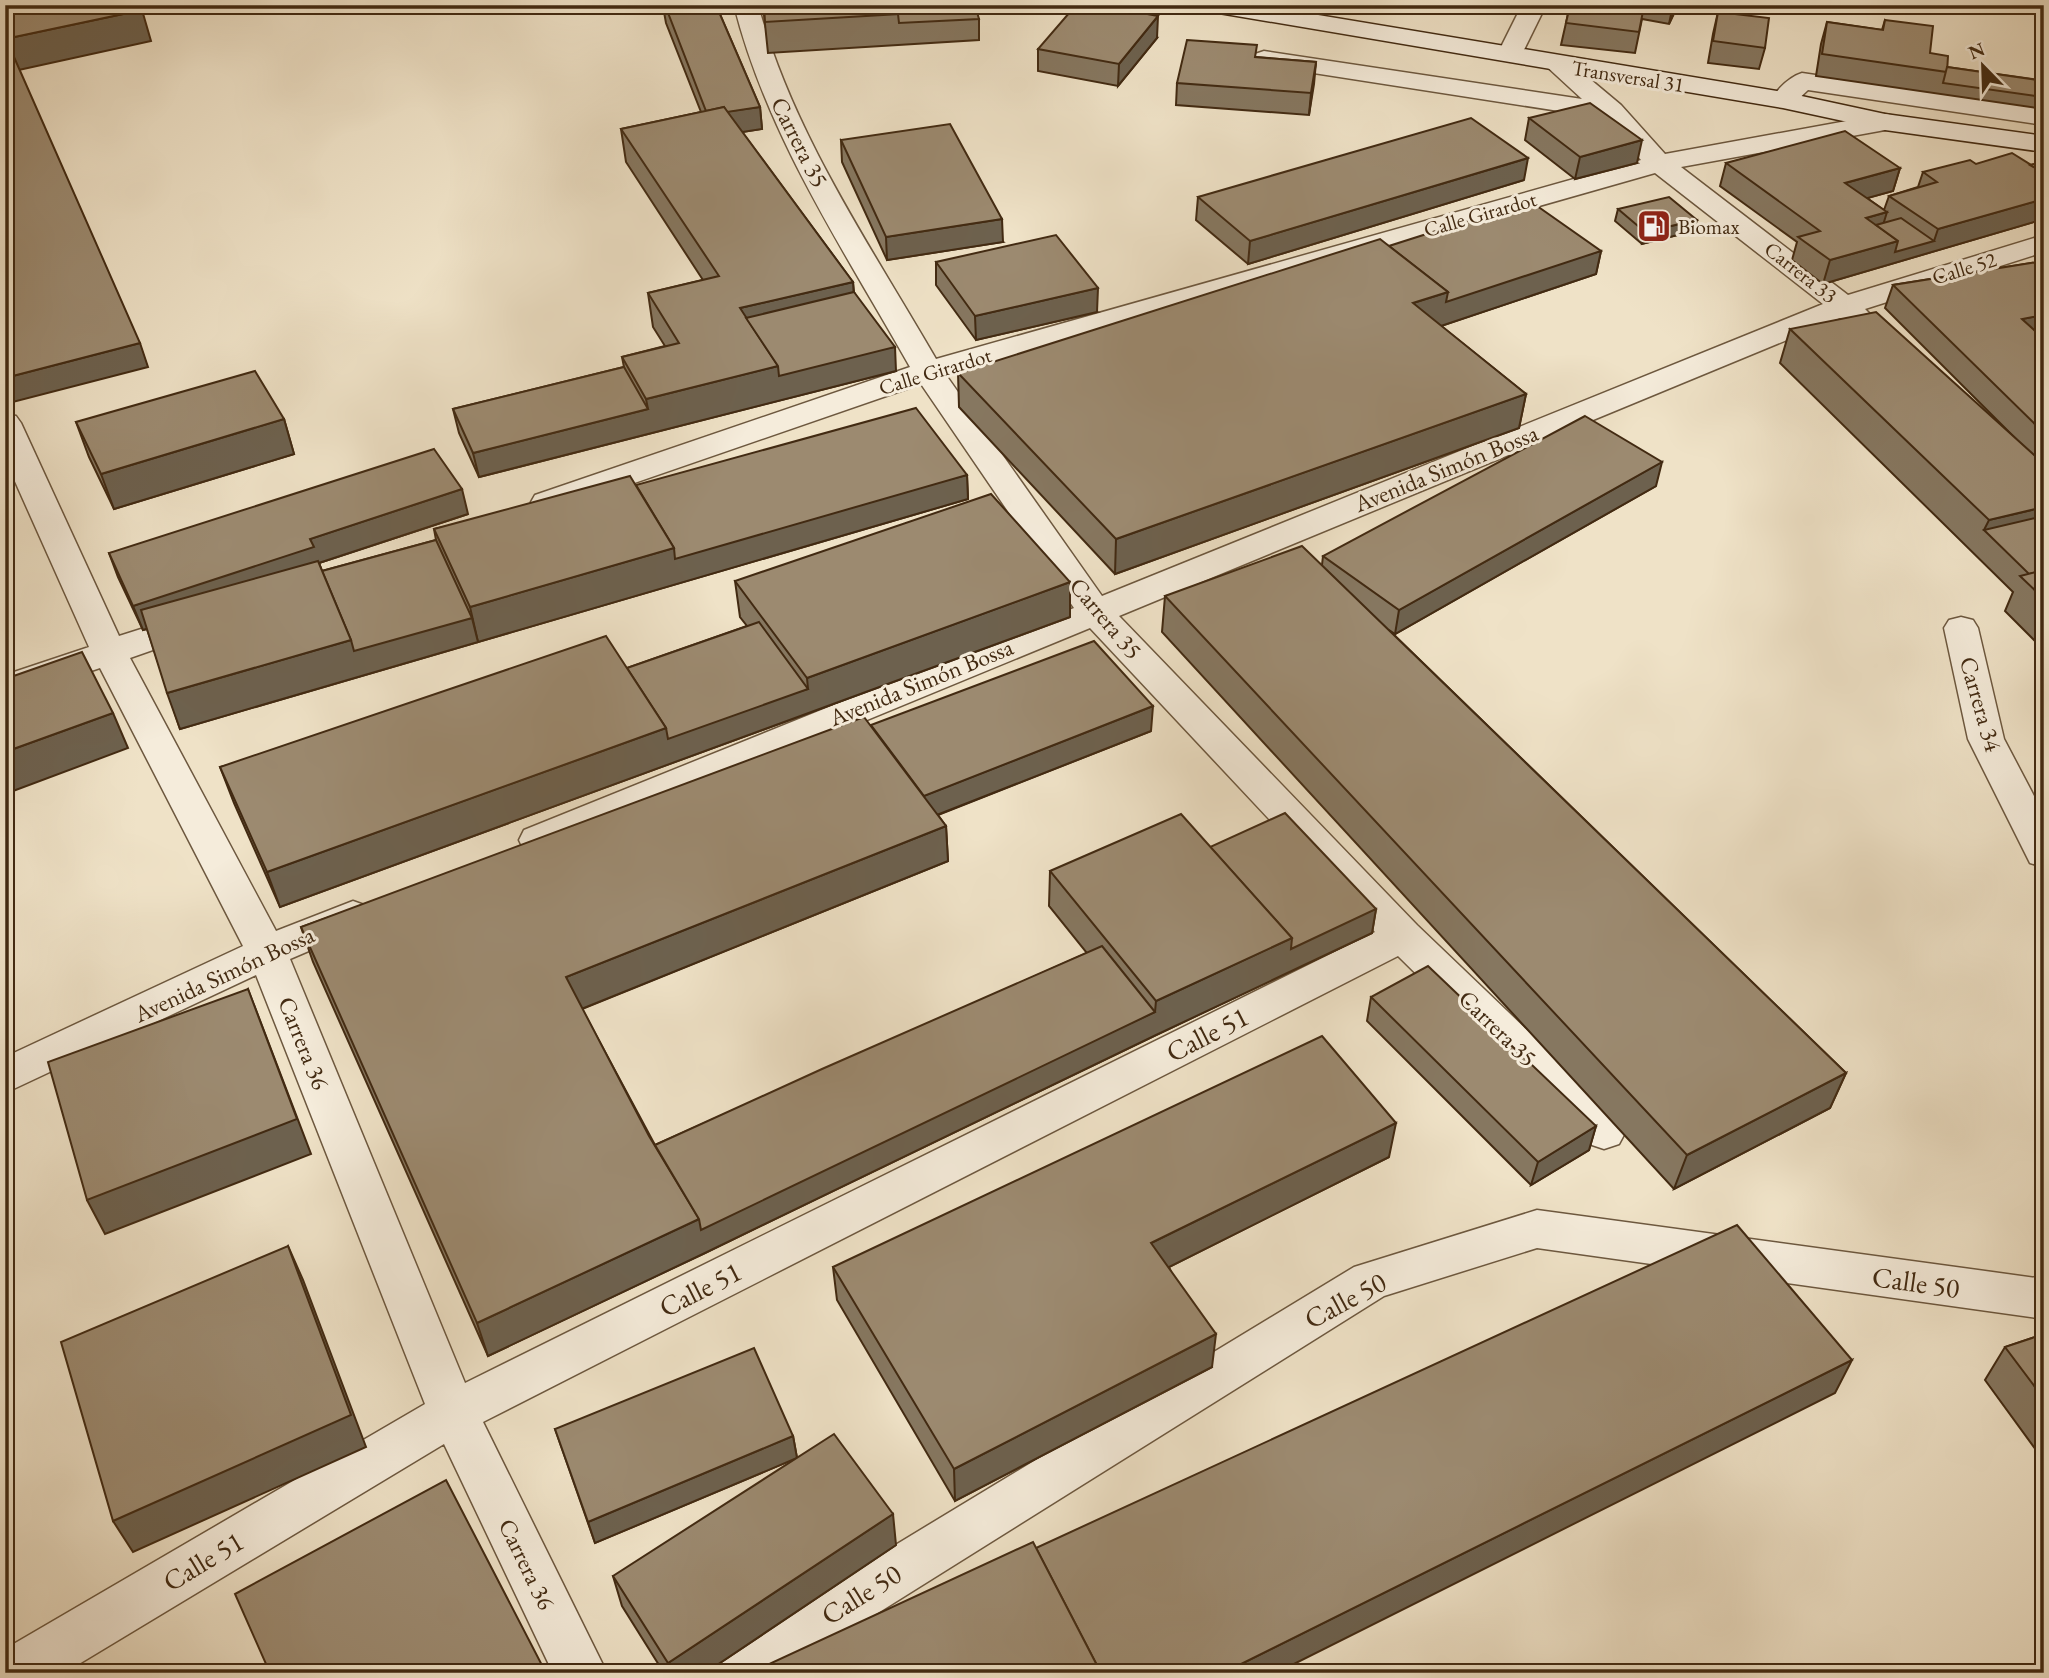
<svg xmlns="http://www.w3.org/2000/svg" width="2049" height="1678" viewBox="0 0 2049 1678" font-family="'EB Garamond',serif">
  <rect width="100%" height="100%" fill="#efe2c7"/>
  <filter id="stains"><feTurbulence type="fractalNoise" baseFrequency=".00286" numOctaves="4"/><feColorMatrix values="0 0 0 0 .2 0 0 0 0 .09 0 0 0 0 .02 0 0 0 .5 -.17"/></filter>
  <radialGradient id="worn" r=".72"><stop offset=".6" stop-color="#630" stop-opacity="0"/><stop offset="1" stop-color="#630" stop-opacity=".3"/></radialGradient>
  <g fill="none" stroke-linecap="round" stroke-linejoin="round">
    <g stroke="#6d583f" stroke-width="3">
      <g id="street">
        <path d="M734,5H758C793,134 870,245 936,359L1641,160L1604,118L1255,64L1251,59L1255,54L1264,51L1582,99L1544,64L1548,59H1566L1621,105L1665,154L1885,114L1894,116L1898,122L1894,128L1885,130L1681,167L1848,295L2044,235V252L1865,309L1875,319L1870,325L1860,328L1840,318L1119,616L1417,925L1619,1118L1626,1131L1619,1144L1604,1149L1589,1144L1398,956L483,1422L607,1673H553L444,1444L64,1673H5V1649L425,1404L256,975L5,1093V1057L243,946L100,668L5,700V675L89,647L5,459V414L16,416L21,423L119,636L198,611L210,614L215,622L210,630L130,658L276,931L353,901L367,906L373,916L367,926L290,959L465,1383L1375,932L1090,628L552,850L538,854L524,850L519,840L524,830L1074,608L921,384L559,509L547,512L535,509L531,502L535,495L910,367C844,250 767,136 734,5ZM1655,173L1823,304L1102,596L946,375Z"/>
        <polygon points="1522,5 1546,5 1519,60 1501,60 1497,55"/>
        <path d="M1802,73L2044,109V125L1808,90L1792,105H1774L1770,100C1778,89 1789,77 1802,73Z"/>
        <polygon points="1961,617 1973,620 1978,628 2004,739 2044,815 2044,867 2030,863 1968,739 1944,628 1949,620"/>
        <polygon points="1537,1210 2044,1279 2044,1319 1537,1248 1384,1296 782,1673 707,1673 714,1655 1354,1267"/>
      </g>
    </g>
    <g stroke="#422a12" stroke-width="3">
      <polygon id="secondary" points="1201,5 1258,5 1783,92 1885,114 2044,136 2044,152 1885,130 1783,108 1213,12 1204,10"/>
    </g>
    <use href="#street" fill="#f5ecdb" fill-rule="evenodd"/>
    <use href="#secondary" fill="#f5ecdb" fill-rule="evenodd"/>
  </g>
  <g fill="#867760" stroke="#422a12" stroke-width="2">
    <polygon points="632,5 716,5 760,107 762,129 742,132 853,282 854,292 896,371 479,477 459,433 453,409 624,367 622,357 665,346 653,327 648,293 703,280 626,162 621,129 701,112 666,23 664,12 633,11"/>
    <polygon points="763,5 979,19 979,40 768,53"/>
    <polygon points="1570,5 1678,5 1669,24 1642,19 1635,53 1561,45"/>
    <polygon points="1718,12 1765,48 1759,69 1708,63 1713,34"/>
    <polygon points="1885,20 1947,67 2039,80 2039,74 2044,62 2044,109 1816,76 1821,44 1827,22 1882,30"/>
    <polygon points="1157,38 1118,86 1038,71 1038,49"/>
    <polygon points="1256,57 1316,62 1309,115 1176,105 1177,83"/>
    <polygon points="1529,118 1637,163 1575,179 1525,140"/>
    <polygon points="841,140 1003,242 887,260 842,162"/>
    <polygon points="1726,163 1900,168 1893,191 1867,198 1884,210 1889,196 1918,187 1923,172 2044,219 1823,284 1792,260 1797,242 1720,186"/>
    <polygon points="1524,180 1248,264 1196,220 1198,197"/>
    <polygon points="1618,209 1694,231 1642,244 1615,221"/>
    <polygon points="1389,246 1601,251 1596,274 1441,326 1526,394 1519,428 1115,574 959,407 958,373"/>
    <polygon points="2044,261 2044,337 2042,338 2044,339 2044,650 2005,611 2013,592 1780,363 1790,329 2017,440 1885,308 1893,285"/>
    <polygon points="936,262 1097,312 976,340 936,285"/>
    <polygon points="284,419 294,454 114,509 89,457 76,422"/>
    <polygon points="967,475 968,499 180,729 147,629 143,630 118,577 109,553 468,514 319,563 322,571 436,540 434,529 636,485"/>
    <polygon points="1656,486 1395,634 1389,630 1846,1073 1830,1108 1674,1189 1162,632 1165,596 1322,565 1323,556"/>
    <polygon points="735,581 1070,617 280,907 234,803 220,767 627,668 747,626 740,617"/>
    <polygon points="871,725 1151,731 938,815 946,826 948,861 582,1009 655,1145 1087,953 1049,906 1050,871 1210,847 1376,909 1372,933 1154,1036 705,1253 488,1356 313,962 301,927"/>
    <polygon points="1371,997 1596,1126 1589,1150 1531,1185 1367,1021"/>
    <polygon points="1389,1157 1169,1267 1212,1367 955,1501 837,1300 833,1267"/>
    <polygon points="2044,1334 2044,1461 1985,1380 2005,1347"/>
    <polygon points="555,1429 793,1436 797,1458 595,1543"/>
    <polygon points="896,1545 705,1673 664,1673 622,1606 613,1576"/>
  </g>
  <g fill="#6d614e" stroke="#422a12" stroke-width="2">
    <polygon points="1673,5 1678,5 1669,24"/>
    <polygon points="142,10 151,41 5,73 5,39"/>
    <polygon points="1158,16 1157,38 1118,86 1119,64"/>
    <polygon points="1316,62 1314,84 1309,115 1311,93"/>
    <polygon points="760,107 762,129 710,137 708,114"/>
    <polygon points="1642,140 1637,163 1575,179 1580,157"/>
    <polygon points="1528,158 1524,180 1248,264 1250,241"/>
    <polygon points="1900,168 1893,191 1839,206 1845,183"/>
    <polygon points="2044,199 2044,219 1823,284 1830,260 1898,241 1934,241 1938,229"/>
    <polygon points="1887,212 1880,235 1866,218"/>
    <polygon points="1002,219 1003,242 887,260 886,237"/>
    <polygon points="1697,220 1694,231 1642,244 1645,232"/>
    <polygon points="1601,251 1596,274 1408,337 1413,303 1448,292"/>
    <polygon points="853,282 855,315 755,340 740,308"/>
    <polygon points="1098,288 1097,312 976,340 975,316"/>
    <polygon points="2044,315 2044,337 2013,342 2022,319"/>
    <polygon points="140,343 148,367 5,404 5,378"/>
    <polygon points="895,347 896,371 479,477 473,453 648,409 646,399 778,366"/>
    <polygon points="1526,394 1519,428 1115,574 1116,539"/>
    <polygon points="284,419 294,454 114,509 101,474"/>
    <polygon points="1662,462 1656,486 1395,634 1399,610"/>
    <polygon points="967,475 968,499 478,642 470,607 674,548"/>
    <polygon points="462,489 468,514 319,563 322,572 143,630 133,606 310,539"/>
    <polygon points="2044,507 2044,538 1984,530 1989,520"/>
    <polygon points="1070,582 1070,617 280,907 267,872 666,728 808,689 807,678"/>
    <polygon points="472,618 478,642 180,729 167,693 351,640"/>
    <polygon points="5,660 8,671 5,672"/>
    <polygon points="1153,706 1151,731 919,822 918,798"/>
    <polygon points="113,713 128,748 5,794 5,752"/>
    <polygon points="946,826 948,861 574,1012 566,977"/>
    <polygon points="1376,909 1372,933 1154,1036 705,1253 488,1356 477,1323 699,1219 1155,1012 1156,1001 1292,938"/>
    <polygon points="248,989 311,1154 105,1234 87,1200"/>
    <polygon points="1846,1073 1830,1108 1674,1189 1687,1155"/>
    <polygon points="1396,1123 1389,1157 1149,1277 1151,1243"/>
    <polygon points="1596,1126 1589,1150 1531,1185 1538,1162"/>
    <polygon points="288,1246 303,1280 366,1447 133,1552 113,1521"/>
    <polygon points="1216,1334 1212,1367 955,1501 954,1469"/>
    <polygon points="1852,1360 1835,1393 1276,1673 1223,1673"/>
    <polygon points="793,1436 797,1458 595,1543 588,1522"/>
    <polygon points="893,1514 896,1545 705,1673 671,1673 668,1663"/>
  </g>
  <g fill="#9c8a70" stroke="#422a12" stroke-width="2">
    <polygon points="5,5 139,5 142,10 5,39"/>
    <polygon points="665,5 716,5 760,107 727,112 724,107 706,111"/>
    <polygon points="764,5 897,5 899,14 765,22"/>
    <polygon points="897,5 975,5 979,19 899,23"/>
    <polygon points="1076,5 1099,5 1158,16 1119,64 1038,49"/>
    <polygon points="1570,5 1644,6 1639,32 1566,23"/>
    <polygon points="1718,12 1769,18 1765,48 1713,41"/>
    <polygon points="1885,20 1933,26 1930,53 1948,56 1947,72 1822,54 1827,22 1883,30"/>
    <polygon points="1187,40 1257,45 1255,57 1316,62 1311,93 1177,83"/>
    <polygon points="10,48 140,343 5,378 5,49"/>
    <polygon points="1947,67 2044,81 2043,97 1943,83"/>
    <polygon points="1590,103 1642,140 1580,157 1529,118"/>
    <polygon points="724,107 853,282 740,308 778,366 646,399 622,357 679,343 648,293 719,276 621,129"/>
    <polygon points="1471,118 1528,158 1250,241 1198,197"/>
    <polygon points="950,124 1002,219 886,237 841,140"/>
    <polygon points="1845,131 1900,168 1845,183 1887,212 1866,218 1898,241 1830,260 1798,237 1820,231 1726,163"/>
    <polygon points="2012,153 2044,173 2044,199 1938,229 1889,196 1937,182 1923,172 1970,160 1976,164"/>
    <polygon points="2044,161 2044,173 2030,165"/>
    <polygon points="1669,197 1697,220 1645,232 1618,209"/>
    <polygon points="1530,201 1601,251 1446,302 1448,292 1389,246"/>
    <polygon points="1901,218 1934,241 1895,252 1898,241 1876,225"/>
    <polygon points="1056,235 1098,288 975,316 936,262"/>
    <polygon points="1380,239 1448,292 1413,303 1526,394 1116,539 958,373"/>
    <polygon points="2044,261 2044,315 2022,319 2044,339 2044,433 1893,285"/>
    <polygon points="854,292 895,347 779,376 778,366 746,318"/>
    <polygon points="1876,312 2044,464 2044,507 1989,520 1790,329"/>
    <polygon points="624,367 648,409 473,453 453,409"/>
    <polygon points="255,371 284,419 101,474 76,422"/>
    <polygon points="916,408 967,475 675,559 674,548 636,485"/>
    <polygon points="1585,416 1662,462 1399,610 1323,556"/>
    <polygon points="434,449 462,489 310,539 314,547 133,606 109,553"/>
    <polygon points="630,476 674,548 470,607 434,529"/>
    <polygon points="991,494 1070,582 807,678 735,581"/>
    <polygon points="2044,516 2044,570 2029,574 1984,530"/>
    <polygon points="436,540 472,618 354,651 351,640 322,571"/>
    <polygon points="1302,546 1846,1073 1687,1155 1165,596"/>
    <polygon points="318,561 351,640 167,693 141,610"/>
    <polygon points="2044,570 2044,599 2020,576"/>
    <polygon points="759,622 808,689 668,739 666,728 627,668"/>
    <polygon points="606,636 666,728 267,872 220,767"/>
    <polygon points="1094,641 1153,706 924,796 871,725"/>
    <polygon points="82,652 113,713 5,752 5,679"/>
    <polygon points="864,717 946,826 566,977 649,1136 699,1219 477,1323 301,927"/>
    <polygon points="1285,813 1376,909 1291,949 1292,938 1210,847"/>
    <polygon points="1181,814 1292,938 1156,1001 1050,871"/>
    <polygon points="1102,946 1155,1012 701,1230 699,1219 655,1145 822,1069"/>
    <polygon points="1428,966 1596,1126 1538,1162 1371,997"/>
    <polygon points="248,989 297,1119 87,1200 48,1062"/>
    <polygon points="1322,1036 1396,1123 1151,1243 1216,1334 954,1469 833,1267"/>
    <polygon points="1737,1225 1852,1360 1223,1673 1101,1673 1036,1548"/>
    <polygon points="288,1246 351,1415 113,1521 61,1342"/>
    <polygon points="2044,1334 2044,1399 2005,1347"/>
    <polygon points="754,1348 793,1436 588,1522 555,1429"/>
    <polygon points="834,1434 893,1514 668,1663 613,1576"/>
    <polygon points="446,1480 546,1673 270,1673 235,1594"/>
    <polygon points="1033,1542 1101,1673 750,1673"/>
  </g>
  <defs>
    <g id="fuel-square" transform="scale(1.75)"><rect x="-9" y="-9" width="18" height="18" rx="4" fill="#8f2418" stroke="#f5ecdb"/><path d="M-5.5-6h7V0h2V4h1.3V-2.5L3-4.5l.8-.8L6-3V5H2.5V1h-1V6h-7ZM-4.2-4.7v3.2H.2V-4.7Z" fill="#fff"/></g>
  </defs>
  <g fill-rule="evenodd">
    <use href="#fuel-square" x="1654" y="226"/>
  </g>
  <g text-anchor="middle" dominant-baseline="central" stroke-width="6" stroke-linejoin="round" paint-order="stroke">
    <g font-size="21" fill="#422a12" stroke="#f5ecdb">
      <text transform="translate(1628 76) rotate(9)">Transversal 31</text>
      <text transform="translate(1480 214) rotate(-16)">Calle Girardot</text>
      <text transform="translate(1964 268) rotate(-17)">Calle 52</text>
      <text transform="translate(1801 272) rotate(38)">Carrera 33</text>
      <text transform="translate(935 371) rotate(-17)">Calle Girardot</text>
    </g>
    <g font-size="21" fill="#422a12" stroke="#f5ecdb" text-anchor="start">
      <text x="1678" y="226">Biomax</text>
    </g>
    <g font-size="24" fill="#422a12" stroke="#f5ecdb">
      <text transform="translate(800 142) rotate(63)">Carrera 35</text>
      <text transform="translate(1446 468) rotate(-22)">Avenida Simón Bossa</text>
      <text transform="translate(1106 618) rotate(50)">Carrera 35</text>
      <text transform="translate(921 682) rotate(-22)">Avenida Simón Bossa</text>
      <text transform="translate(1981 704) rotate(74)">Carrera 34</text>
      <text transform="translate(224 974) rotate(-25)">Avenida Simón Bossa</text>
      <text transform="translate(1498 1028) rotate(44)">Carrera 35</text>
      <text transform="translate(304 1043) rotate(68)">Carrera 36</text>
      <text transform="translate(527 1564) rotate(64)">Carrera 36</text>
    </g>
    <g font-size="28" fill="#422a12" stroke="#f5ecdb">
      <text transform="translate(1207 1034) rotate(-27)">Calle 51</text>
      <text transform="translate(1916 1282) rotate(8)">Calle 50</text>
      <text transform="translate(700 1289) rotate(-27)">Calle 51</text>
      <text transform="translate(1345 1300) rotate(-28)">Calle 50</text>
      <text transform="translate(203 1561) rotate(-31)">Calle 51</text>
      <text transform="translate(861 1594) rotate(-32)">Calle 50</text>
    </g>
  </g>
  <rect width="2049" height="1678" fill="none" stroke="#efe2c7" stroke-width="28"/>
  <rect x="7" y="7" width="2035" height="1664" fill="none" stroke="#422a12" stroke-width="3.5"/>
  <rect x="14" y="14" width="2021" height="1650" fill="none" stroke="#422a12" stroke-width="2"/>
  <g transform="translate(1983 66) rotate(337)" stroke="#f5ecdb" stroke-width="5" paint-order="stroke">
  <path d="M0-5L12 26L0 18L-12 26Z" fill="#422a12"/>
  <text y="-10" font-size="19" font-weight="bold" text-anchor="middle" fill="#422a12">N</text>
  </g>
  <rect width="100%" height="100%" filter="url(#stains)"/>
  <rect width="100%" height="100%" fill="url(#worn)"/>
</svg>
